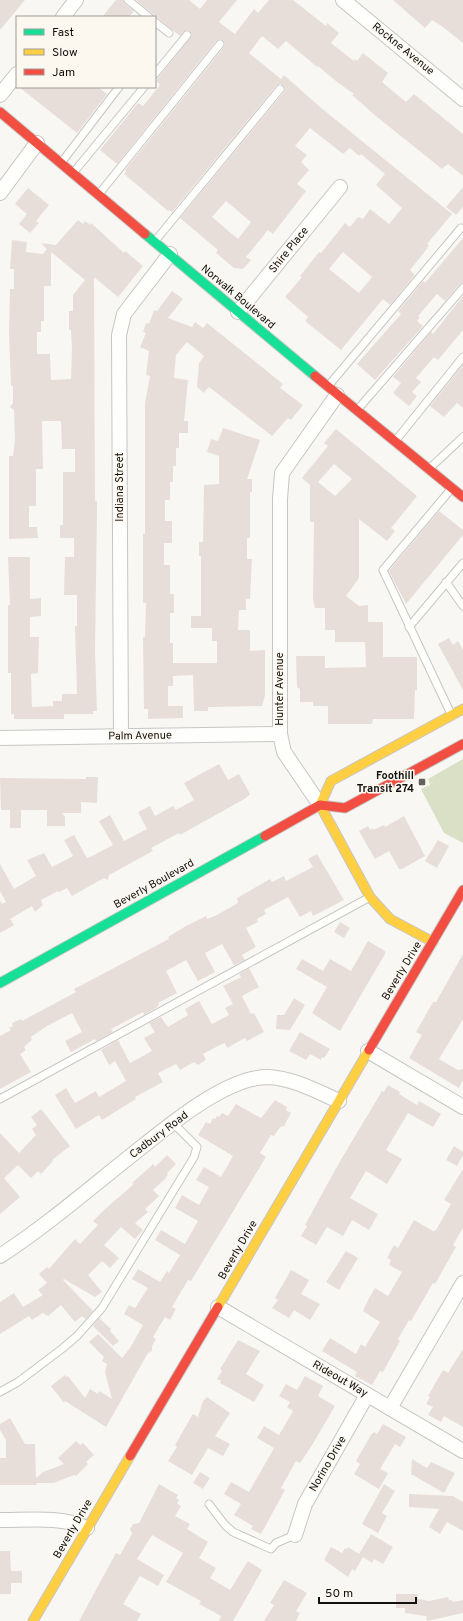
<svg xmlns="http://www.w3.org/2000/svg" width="463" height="1621" viewBox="0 0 463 1621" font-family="Overpass,sans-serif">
  <rect width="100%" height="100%" fill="#f9f7f3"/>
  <polygon fill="#dae0c5" points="463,759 463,843 444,833 421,789 430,785 428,779"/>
  <g fill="#e8ded9" fill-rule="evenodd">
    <polygon points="0,0 25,0 0,30"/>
    <polygon points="116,0 123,0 125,4 134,11 129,17 102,17"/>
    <path d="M136,0H189L200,9L207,0H237L219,22L235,34L254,9L258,13L269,0H293L326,26L327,23L339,33L331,43L354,61L355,59L357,61L363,53L388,73L382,82L406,102L414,94L463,134V176L448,164L442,169L377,117L352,95L354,94L337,82L318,66L317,67L286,41L278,49L262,36L249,53L281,79L284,75L320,107L452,214L427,244L429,245L426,250L410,270L415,275L390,305L383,299L341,350L305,321L308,317L285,297L302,277L300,276L319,252L321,253L345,223L350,227L358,217L363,219L370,209L389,224L402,208L376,185L385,174L361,154L359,156L350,148L343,154L310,128L295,146L307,155L301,162L309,170L297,184L306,191L273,234L268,230L246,257L251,260L243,269L234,268L216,253L218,250L180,218L284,92L285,88L281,84L276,86L172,212L169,210L168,211L124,174L126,171L125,170L224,47L225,43L221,39L216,41L117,164L100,150L138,103L143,106L160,85L156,81L192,35L190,31L187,30L180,36ZM226,201L251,222L238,239L212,217ZM343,252L372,277L359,293L329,269Z"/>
    <polygon points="393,0 463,0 463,43 443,27 432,20 425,28"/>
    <polygon points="19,87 98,87 107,94 77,133"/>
    <polygon points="463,187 463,207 456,215 446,207"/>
    <polygon points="28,188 49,205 36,221 39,223 30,233 19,224 27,214 15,204"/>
    <path d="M78,220L83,224L85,221L90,225L91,223L124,253L125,251L143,266L118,297L94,277L95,501H97V515L95,651L97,711H93V714H64V719H14V714H11V673H8V605H10L8,557H30V599L41,598V616L30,617V637H39L38,673L31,674L32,707L53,706V701H62V694H77L75,626H77V595H64L65,557H74V538H60V525H63V472H75V449H62L61,421H42L43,469H36V506H29V527H37L38,538L9,539V456H13L15,439L14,410L10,407L13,403V386H11L9,332L10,289H14V269H10L12,240L27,242L26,252L43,254L47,249L41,243L56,245ZM51,252L85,280L73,295V311H69V330H71L72,349L71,379L51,380L50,354H37V332H41V321H44V286H51Z"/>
    <polygon points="463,238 463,283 459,285 445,301 437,294 418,316 420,317 417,321 423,326 375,380 357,364 401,314 398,311 423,281 425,283"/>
    <polygon points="172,291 183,299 168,318 192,327 195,322 203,328 207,323 283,384 280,388 303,405 291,420 288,418 272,436 209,387 204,393 197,387 199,363 204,356 187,342 176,355 174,378 188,380 184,421 188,421 188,433 179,433 179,448 176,448 176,466 173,466 173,482 170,482 170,500 165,500 165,521 172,521 172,543 164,543 164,565 170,565 170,594 174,594 174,613 170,613 170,643 173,643 173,663 217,663 217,641 212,641 212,628 191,628 191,616 201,616 201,556 199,556 199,542 203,542 204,485 219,484 219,456 207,452 211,439 218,441 223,428 260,440 247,479 252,479 252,492 250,492 250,538 247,538 247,559 252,559 250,599 246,599 246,610 239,610 238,630 250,630 250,651 265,650 265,695 262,706 213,707 208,707 208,711 194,711 193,675 173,676 173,686 168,686 168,706 183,706 183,718 148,719 148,709 144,709 143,637 145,637 146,603 143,603 143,534 145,534 145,403 150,376 146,375 149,351 140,347 146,333 143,332 146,323 149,324 154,310 157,311"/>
    <polygon points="463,296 463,330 438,360 434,357 416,378 421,382 412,392 417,396 409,406 393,393 401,383 393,377 431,332 433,334"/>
    <polygon points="463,365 463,408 457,403 444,417 430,406"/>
    <path d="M336,429L417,496L391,528L395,531L387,541L359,519V578L346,596L359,606L368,605V622H383V657H417V690H415L414,719H373L372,724H328V706H313V702H300V689L297,687L296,656H325V668L366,667L365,642H335V630H325V608H315L313,599L314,522H310V485L302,478L328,446L324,443ZM334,464L352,479L335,496L318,482Z"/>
    <polygon points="439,511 463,530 463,535 406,604 389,571"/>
    <polygon points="449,638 453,645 458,641 463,650 463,690 438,644"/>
    <polygon points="219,764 228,780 239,774 250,794 246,798 180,835 179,833 151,848 153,851 109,875 108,880 104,878 72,896 67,888 59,892 58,891 41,900 43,905 35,912 32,906 10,919 14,925 0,933 0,900 2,904 6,902 0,891 0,864 14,889 36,876 27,860 44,853 52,867 73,856 64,840 74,835 87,858 90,857 113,845 99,821 110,815 124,841 147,829 138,812 150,806 155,816 173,806 176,810 194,800 184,783"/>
    <polygon points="86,777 98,777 97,803 81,802 81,813 62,813 65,817 65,826 47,826 47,810 21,810 21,828 10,828 10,810 1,810 0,778 86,779"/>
    <polygon points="404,816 425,856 402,869 399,869 389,851 375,859 359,831 368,826 370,830 373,828 373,830 384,825 385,827"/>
    <polygon points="438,840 449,846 437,868 425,861"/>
    <polygon points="317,854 344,900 313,916 311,911 300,917 288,897 264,910 266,914 257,919 258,922 246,928 256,947 242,955 245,960 234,965 222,944 205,953 215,972 198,981 186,960 166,971 177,993 158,1003 159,1005 156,1008 144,1015 143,1012 111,1029 113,1032 96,1041 95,1039 71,1052 65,1041 82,1032 72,1013 47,1026 31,1037 32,1040 24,1047 26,1050 20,1054 31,1072 0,1089 0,1036 11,1030 9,1028 13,1026 12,1023 21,1019 22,1021 50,1006 76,992 74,989 169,939 168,937 186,926 206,916 207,919 215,916 238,903 237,898 270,879 272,882 284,876 286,881 313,867 308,859"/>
    <polygon points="340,922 350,928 344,938 334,932"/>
    <polygon points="368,941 385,951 385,954 340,1031 312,1013 327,987 296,969 302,959 323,971 330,959 351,971"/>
    <polygon points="463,954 463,1019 439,1059 458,1070 463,1069 463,1080 459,1088 409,1058 422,1035 416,1032 433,1002 436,1002"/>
    <polygon points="249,968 259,987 242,996 251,1014 254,1013 264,1032 247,1041 245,1038 227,1048 225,1043 222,1044 203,1054 206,1060 198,1065 194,1062 180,1070 176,1064 158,1073 163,1082 135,1097 136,1099 102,1120 99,1115 76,1129 55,1095 66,1088 75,1103 96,1091 99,1097 126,1081 115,1061 109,1065 101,1050 118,1040 130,1063 152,1051 144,1038 155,1032 149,1023 161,1017 168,1027 188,1015 185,1009 199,1001 212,1024 229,1015 225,1008 233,1004 223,986 241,977 239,974"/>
    <polygon points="294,998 305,1005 290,1030 276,1029 277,1015 284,1015"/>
    <polygon points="300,1032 330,1049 324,1058 322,1057 321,1060 310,1054 306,1060 289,1051"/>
    <polygon points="388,1085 400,1092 399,1094 417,1105 419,1101 441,1114 433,1127 408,1113 386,1150 402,1159 387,1184 366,1171 350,1198 378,1214 369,1230 352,1220 343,1236 327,1227 316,1245 301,1236 307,1226 305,1225 339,1163 382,1091 384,1092"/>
    <polygon points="275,1100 287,1107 286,1110 291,1113 284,1126 280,1127 274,1136 271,1135 260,1153 266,1157 191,1281 188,1280 172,1307 176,1309 170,1320 165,1317 153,1337 156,1339 152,1346 152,1351 148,1353 106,1427 65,1401 64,1403 51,1386 65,1375 66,1377 68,1376 85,1398 90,1389 98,1394 99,1391 112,1399 105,1372 107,1364 102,1361 104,1357 89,1342 98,1334 122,1358 130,1348 143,1325 124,1314 129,1305 135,1308 148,1288 132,1279 138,1269 160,1282 167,1271 169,1273 180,1255 155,1240 161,1230 185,1244 198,1221 175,1208 182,1195 199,1205 209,1187 196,1180 204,1167 221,1177 233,1156 198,1135 206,1122 210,1124 213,1118 215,1119 217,1116 219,1117 222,1113 228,1116 236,1104 261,1118"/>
    <polygon points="41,1109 70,1146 52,1160 53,1161 41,1174 38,1171 31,1178 18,1165 4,1178 20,1197 0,1214 0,1133 19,1153 36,1135 32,1129 37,1125 31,1117"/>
    <polygon points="454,1146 463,1152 463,1155 457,1166 446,1160"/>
    <polygon points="167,1155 176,1164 167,1173 168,1174 166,1178 153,1190 159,1196 145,1209 148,1212 135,1223 143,1230 135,1239 121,1227 104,1245 119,1258 110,1268 102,1261 88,1275 102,1292 95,1297 64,1279 63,1280 93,1311 86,1319 82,1316 75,1322 61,1305 48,1316 43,1313 32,1320 29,1316 0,1334 0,1302 14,1293 23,1307 43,1295 38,1290 47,1283 39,1274 47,1267 49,1269 75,1239 80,1244 98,1225 93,1221 105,1209 134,1184 132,1183 149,1168 153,1164 155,1167"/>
    <polygon points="463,1169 463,1228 453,1245 456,1247 435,1284 433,1283 411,1321 409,1320 398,1339 400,1341 383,1372 380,1371 372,1385 355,1376 357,1372 322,1351 330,1338 356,1354 361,1344 365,1347 380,1322 363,1311 369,1298 375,1288 388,1296 402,1272 389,1265 391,1260 387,1258 394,1245 398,1248 414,1220 433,1231 436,1230 451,1204 444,1200"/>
    <polygon points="346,1251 358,1258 339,1290 326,1282"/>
    <polygon points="291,1270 309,1280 301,1294 320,1304 310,1320 294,1310 289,1318 272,1308 278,1300 275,1298"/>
    <polygon points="99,1318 111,1329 110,1331 119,1341 113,1346 93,1326"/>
    <polygon points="238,1340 260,1351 246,1374 264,1385 254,1402 220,1383 221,1381 217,1379 222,1371 220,1369"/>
    <polygon points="463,1349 463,1427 444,1416 441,1422 428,1415 433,1407 426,1404 430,1397 428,1396 443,1370 448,1373"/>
    <polygon points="305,1376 323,1386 318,1396 335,1406 311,1447 300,1463 296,1461 281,1488 285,1490 261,1534 251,1529 253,1526 234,1515 241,1504 224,1494 231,1482 249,1492 274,1448 257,1438 264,1426 279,1435 293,1411 287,1407 290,1402 279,1396 286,1384 297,1390"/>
    <polygon points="207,1397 230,1413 215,1436 230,1444 223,1456 208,1448 192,1475 168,1461 177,1447 175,1445 193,1414 198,1417 203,1401"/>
    <polygon points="10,1418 25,1444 35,1444 36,1478 43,1472 64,1464 58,1458 76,1441 80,1445 83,1443 94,1455 86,1462 88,1464 76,1476 74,1475 54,1483 36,1483 37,1485 0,1485 0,1458 6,1458 6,1440 0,1430 0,1424"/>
    <polygon points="383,1424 406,1437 400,1447 395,1444 380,1469 388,1473 379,1489 354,1474 360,1464 356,1461 371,1435 374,1432 377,1434"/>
    <polygon points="412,1459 427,1468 431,1462 455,1473 444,1493 411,1474"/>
    <polygon points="200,1472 210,1478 203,1489 193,1483"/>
    <polygon points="159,1484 178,1495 176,1498 179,1500 177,1503 181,1506 175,1516 190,1524 187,1529 208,1542 199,1558 216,1568 210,1578 230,1590 248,1561 262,1570 253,1586 233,1621 219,1621 221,1616 199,1604 201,1601 166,1582 183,1553 152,1535 137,1559 164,1575 158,1586 140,1576 123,1604 141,1614 137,1621 79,1621 116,1553 120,1555 132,1534 130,1529 133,1524 139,1523"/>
    <polygon points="384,1484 395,1491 382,1513 387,1516 378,1533 362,1524"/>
    <polygon points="409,1494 453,1496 463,1502 463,1531 447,1522 440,1534 429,1527 439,1509 409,1507"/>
    <polygon points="371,1534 393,1547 383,1564 374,1559 372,1563 363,1557 355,1571 352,1569 348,1577 324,1560 331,1547 342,1553 345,1548 347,1549 348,1547 359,1554"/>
    <polygon points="0,1551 10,1551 11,1571 22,1571 22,1583 11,1583 11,1594 0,1594"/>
    <polygon points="284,1580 307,1593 296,1611 300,1613 296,1621 264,1621 274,1605 270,1603"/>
    <polygon points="396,1594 417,1594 418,1599 429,1601 448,1597 449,1600 452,1600 453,1602 463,1600 463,1613 427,1621 426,1616 405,1613 405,1608 396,1608"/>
  </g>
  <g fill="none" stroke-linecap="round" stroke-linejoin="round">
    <g stroke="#c7c6c3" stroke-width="9">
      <g id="lane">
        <polyline points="128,0 149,17"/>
        <polyline points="155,22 169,33"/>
        <polyline points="155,74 187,35"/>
        <polyline points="61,163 119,87"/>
        <polyline points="73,173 144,87"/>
        <polyline points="99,194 220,44"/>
        <polyline points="155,241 280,89"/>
        <polyline points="329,385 461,228"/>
        <polyline points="358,409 463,288"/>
        <polyline points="396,440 463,357"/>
        <polyline points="430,468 463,437"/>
        <polyline points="446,582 463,606"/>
        <polyline points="409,627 463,563"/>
        <polyline points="451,714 383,570 452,488"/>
        <polyline points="0,1099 370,897"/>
        <polyline points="0,1392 18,1382 63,1348 77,1336 102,1308 194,1157 197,1147 173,1123"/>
        <polyline points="209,1504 225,1525 233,1532 271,1549 276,1543 295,1535"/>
      </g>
    </g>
    <g stroke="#c7c6c3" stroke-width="16">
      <g id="street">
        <polyline points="343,0 463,99"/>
        <polyline points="63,17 76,0"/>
        <polyline points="0,95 17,74"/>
        <polyline points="0,193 37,143"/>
        <polyline points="238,312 340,187"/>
        <polyline points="121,736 119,335 124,314 170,254"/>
        <polyline points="0,738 280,734"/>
        <polyline points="320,805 284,752 280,734 280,499 282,473 337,395"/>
        <polyline points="368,1051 463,1107"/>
        <path d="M0,1256C43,1228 83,1194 123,1162C158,1135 222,1077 268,1077C293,1078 316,1091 339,1101"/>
        <polyline points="218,1307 463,1451"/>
        <polyline points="390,1408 463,1283"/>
        <path d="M0,1520C29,1520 61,1516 87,1528"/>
        <polyline points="295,1535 305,1504 367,1395"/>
      </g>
    </g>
    <g stroke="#c7c6c3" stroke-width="11">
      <g id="fast">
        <polyline points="145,234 315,376"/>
        <polyline points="0,983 265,836"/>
      </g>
    </g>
    <g stroke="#c7c6c3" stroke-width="11">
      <g id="slow">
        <polyline points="320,805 370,897 390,919 433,942"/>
        <polyline points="320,805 331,781 463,709"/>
        <polyline points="218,1307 369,1050"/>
        <polyline points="33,1621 130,1456"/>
      </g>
    </g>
    <g stroke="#c7c6c3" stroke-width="11">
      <g id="jam">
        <polyline points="0,112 145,234"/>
        <polyline points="315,376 463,497"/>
        <polyline points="265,836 320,805 345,808 463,744"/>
        <polyline points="369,1050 463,890"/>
        <polyline points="130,1456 218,1307"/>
      </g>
    </g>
    <use href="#lane" stroke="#fefefd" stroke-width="7"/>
    <use href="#street" stroke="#fefefd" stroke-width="14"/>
    <use href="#fast" stroke="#16e098" stroke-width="9"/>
    <use href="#slow" stroke="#ffcf43" stroke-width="9"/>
    <use href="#jam" stroke="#f24e42" stroke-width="9"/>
  </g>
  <rect fill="#64625f" stroke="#fcf8f0" stroke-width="1.5" x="418" y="778" width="8" height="8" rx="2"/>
  <g text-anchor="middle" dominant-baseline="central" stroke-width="3" stroke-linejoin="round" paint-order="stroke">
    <g font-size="11" fill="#13110f" stroke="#fcf8f0">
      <text transform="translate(403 49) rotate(39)">Rockne Avenue</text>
      <text transform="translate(289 250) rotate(-51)">Shire Place</text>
      <text transform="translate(238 297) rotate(40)">Norwalk Boulevard</text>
      <text transform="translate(120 487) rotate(-90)">Indiana Street</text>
      <text transform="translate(280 689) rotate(-90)">Hunter Avenue</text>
      <text transform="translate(140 736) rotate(-1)">Palm Avenue</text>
      <text transform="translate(154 884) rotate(-29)">Beverly Boulevard</text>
      <text transform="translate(402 971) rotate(-59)">Beverly Drive</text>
      <text transform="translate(159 1135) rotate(-37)">Cadbury Road</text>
      <text transform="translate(238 1250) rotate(-60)">Beverly Drive</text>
      <text transform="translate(340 1379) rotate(30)">Rideout Way</text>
      <text transform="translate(328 1464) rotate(-60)">Norino Drive</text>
      <text transform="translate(73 1529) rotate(-60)">Beverly Drive</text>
    </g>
    <g font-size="11" font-weight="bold" fill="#13110f" stroke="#fcf8f0" text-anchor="end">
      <text x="414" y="776">Foothill<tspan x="414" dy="13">Transit 274</tspan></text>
    </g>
  </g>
  <rect x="16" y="16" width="140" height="72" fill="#fcf8f0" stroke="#9f9c96"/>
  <rect x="24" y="29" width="20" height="6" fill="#16e098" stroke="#9f9c96"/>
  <text x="52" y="36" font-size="12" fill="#13110f">Fast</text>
  <rect x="24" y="49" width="20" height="6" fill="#ffcf43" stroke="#9f9c96"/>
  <text x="52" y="56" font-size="12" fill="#13110f">Slow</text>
  <rect x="24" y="69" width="20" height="6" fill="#f24e42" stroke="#9f9c96"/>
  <text x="52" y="76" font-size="12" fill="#13110f">Jam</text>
  <path d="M319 1597v6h97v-6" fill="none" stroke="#13110f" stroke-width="2"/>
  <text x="325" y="1597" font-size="12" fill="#13110f" stroke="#fcf8f0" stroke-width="3" paint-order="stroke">50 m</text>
</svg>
